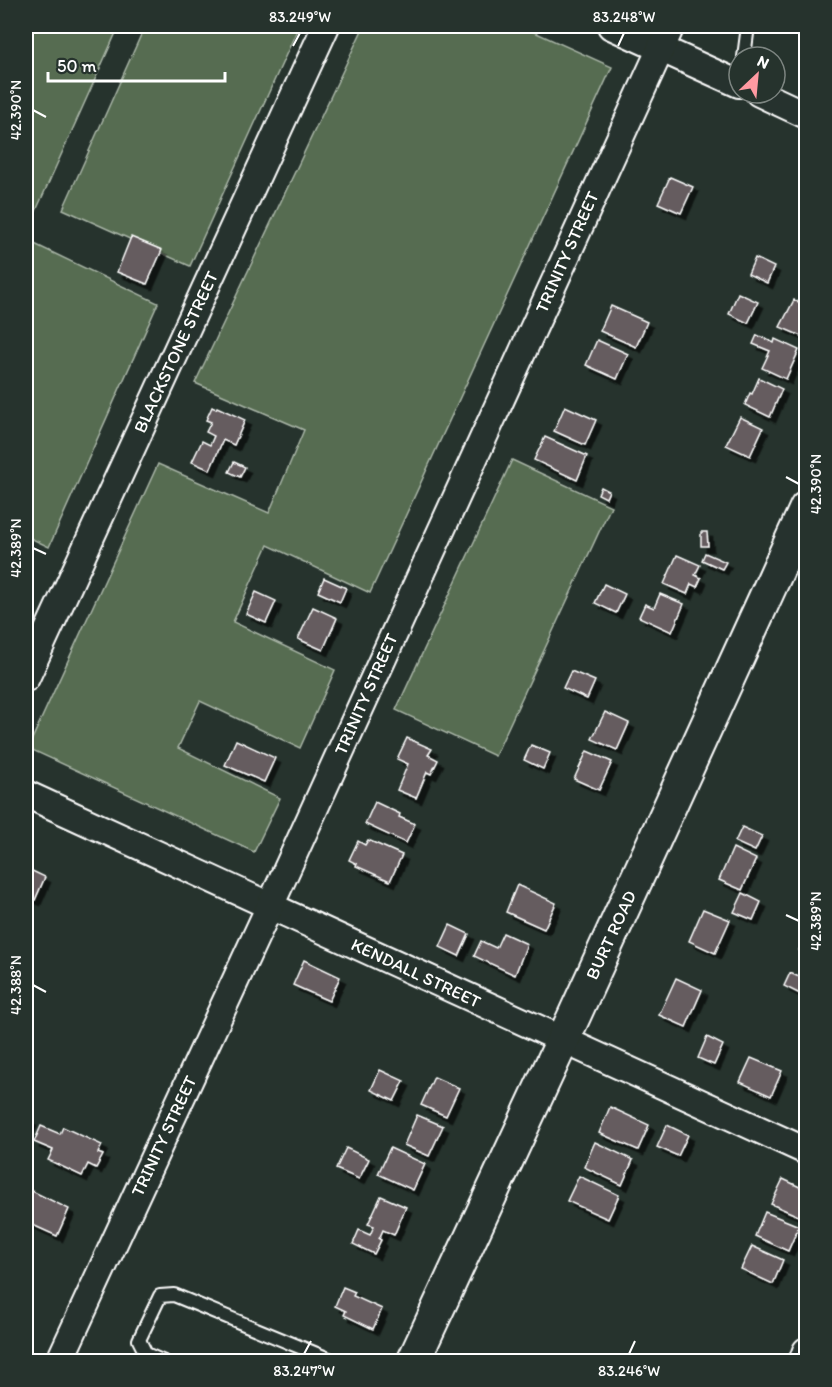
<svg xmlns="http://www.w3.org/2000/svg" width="832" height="1387" viewBox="0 0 832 1387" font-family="Itim,sans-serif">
  <defs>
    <filter id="shadow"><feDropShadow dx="5.5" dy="5.5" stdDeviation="0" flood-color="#0009"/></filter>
  </defs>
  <rect width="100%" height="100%" fill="#26332d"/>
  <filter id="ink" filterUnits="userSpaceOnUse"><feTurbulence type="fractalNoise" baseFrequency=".0167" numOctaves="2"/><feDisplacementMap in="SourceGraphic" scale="12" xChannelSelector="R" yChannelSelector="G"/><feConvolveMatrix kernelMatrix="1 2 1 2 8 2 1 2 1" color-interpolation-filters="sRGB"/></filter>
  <g filter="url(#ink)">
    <g fill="#566c51" stroke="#aab6a8" stroke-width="1.5">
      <polygon points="26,26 119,26 26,233"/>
      <polygon points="145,26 299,26 190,266 63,209"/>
      <polygon points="364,26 521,26 612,67 370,593 268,545 233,622 335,670 300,748 200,701 178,748 280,798 254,852 28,748 158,464 269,513 304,430 195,383"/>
      <polygon points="26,240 158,303 49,547 26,536"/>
      <polygon points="512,460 611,506 495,756 396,710"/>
    </g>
    <g fill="#655b5f" stroke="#fff" stroke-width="1.5" filter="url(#shadow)">
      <polygon points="670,177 693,187 681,213 658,203"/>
      <polygon points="131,237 162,250 147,284 117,272"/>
      <polygon points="755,258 774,267 767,283 748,274"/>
      <polygon points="806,276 806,291 801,288"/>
      <polygon points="738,293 758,302 748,323 729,314"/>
      <polygon points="794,300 806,305 806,338 780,327"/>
      <polygon points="611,306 647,322 636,347 600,331"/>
      <polygon points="757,335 774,343 775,339 799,350 786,379 762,368 770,351 753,344"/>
      <polygon points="597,340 628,354 617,379 586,365"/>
      <polygon points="759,378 782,389 770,417 745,405 750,393 752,394"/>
      <polygon points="565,406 596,420 585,445 554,431"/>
      <polygon points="212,407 216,409 217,407 245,420 234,445 223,440 210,470 192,462 202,441 210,445 214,436 206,432 211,422 206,420"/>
      <polygon points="740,417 763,428 750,456 726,445"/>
      <polygon points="545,437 587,456 577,480 534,460"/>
      <polygon points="234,462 245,467 240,477 229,472"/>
      <polygon points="601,487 609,491 606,498 598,494"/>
      <polygon points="701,532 707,532 708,546 701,546"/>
      <polygon points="705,553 726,562 722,569 702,560"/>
      <polygon points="677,555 700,565 695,575 701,578 697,587 691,584 687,594 664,584"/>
      <polygon points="324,578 346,588 340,602 318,592"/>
      <polygon points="604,584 625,594 616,613 595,603"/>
      <polygon points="256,592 276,601 266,623 246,614"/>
      <polygon points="660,594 684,604 672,632 639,617 645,604 654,608"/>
      <polygon points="313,607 337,618 323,650 298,639"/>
      <polygon points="571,671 595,681 587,699 563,688"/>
      <polygon points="605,712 629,723 617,750 592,739"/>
      <polygon points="407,738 432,749 428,755 438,760 431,774 427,772 416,798 397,790 408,764 397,759"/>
      <polygon points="236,740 275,758 264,782 225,765"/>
      <polygon points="531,745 550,753 543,769 524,760"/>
      <polygon points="587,751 612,762 599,790 574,779"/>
      <polygon points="375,802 400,814 399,817 415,824 406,843 365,824"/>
      <polygon points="742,827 762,836 755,851 735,842"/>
      <polygon points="368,840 402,855 390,881 356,866 357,864 349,860 358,841 365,845"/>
      <polygon points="733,848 756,859 742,890 719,880"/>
      <polygon points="26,868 45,877 35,900 26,896"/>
      <polygon points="517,885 556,903 544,929 506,912"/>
      <polygon points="743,893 761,902 753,920 734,912"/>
      <polygon points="703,909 730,920 715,953 689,941"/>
      <polygon points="450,925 469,934 459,956 440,947"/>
      <polygon points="503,933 527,944 515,975 474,956 481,941 496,948"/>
      <polygon points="806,933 806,953 799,950"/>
      <polygon points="304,960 340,977 329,1001 293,985"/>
      <polygon points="790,973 806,980 806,990 804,996 784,986"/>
      <polygon points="676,978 702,990 686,1027 659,1015"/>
      <polygon points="707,1037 723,1045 714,1065 698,1058"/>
      <polygon points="751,1058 782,1071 771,1096 740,1082"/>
      <polygon points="380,1070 404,1081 394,1101 371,1090"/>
      <polygon points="434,1077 459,1088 446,1116 421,1105"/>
      <polygon points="610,1107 649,1125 638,1150 599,1133"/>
      <polygon points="417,1115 443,1126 429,1156 404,1145"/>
      <polygon points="26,1118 31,1121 26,1133"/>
      <polygon points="667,1125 688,1135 678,1156 657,1147"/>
      <polygon points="41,1126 60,1134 63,1127 102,1145 98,1153 103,1155 96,1168 88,1164 82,1176 48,1160 53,1150 34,1142"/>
      <polygon points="595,1142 633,1160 622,1185 584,1167"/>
      <polygon points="346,1148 369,1159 359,1179 336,1169"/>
      <polygon points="390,1148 425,1164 413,1190 378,1174"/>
      <polygon points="579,1176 619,1195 608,1219 567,1201"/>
      <polygon points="783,1179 806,1190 806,1210 803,1218 771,1204"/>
      <polygon points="30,1190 69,1209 57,1236 26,1222 26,1201"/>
      <polygon points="381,1196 406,1207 394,1235 383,1230 379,1239 381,1240 374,1254 353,1244 359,1230 370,1235 374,1226 368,1224"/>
      <polygon points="765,1212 799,1226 788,1251 755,1236"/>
      <polygon points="752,1246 783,1260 773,1284 741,1269"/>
      <polygon points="343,1287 355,1292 353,1296 382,1309 373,1329 344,1315 346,1311 335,1306"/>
    </g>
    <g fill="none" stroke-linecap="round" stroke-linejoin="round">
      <g stroke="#fff" stroke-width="16">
        <g id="service">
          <polyline points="744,57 748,26"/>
          <polyline points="164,1362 146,1354 139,1340 160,1296 174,1295 336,1362"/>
        </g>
      </g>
      <g stroke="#fff" stroke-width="30">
        <g id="minor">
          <polyline points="611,26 739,84"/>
          <polyline points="759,93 806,115"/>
          <polyline points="26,678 326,26"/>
          <path d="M26,794C286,913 546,1033 806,1151"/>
          <polyline points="59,1362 282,880 671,26"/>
          <polyline points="802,1362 806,1351"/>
        </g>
      </g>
      <g stroke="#fff" stroke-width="36">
        <polyline id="tertiary" points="413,1362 575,1014 806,508"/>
      </g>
      <use href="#service" stroke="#26332d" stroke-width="12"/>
      <use href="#minor" stroke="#26332d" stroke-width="26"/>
      <use href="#tertiary" stroke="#26332d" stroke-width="32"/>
    </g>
  </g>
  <path fill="none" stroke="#fff" stroke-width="2" d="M293,46L300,33M618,46L624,33M33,110L46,117M786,477L799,484M33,548L46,554M786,915L799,921M33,985L46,992M304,1354L311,1341M629,1354L635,1341"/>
  <g text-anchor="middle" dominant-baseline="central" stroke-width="4.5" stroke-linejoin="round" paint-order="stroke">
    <g font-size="18" fill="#fff" stroke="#26332d">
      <text transform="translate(567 252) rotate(-66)">TRINITY STREET</text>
      <text transform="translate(176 352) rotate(-65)">BLACKSTONE STREET</text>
      <text transform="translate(366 694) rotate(-66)">TRINITY STREET</text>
      <text transform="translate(611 935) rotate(-65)">BURT ROAD</text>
      <text transform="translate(416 973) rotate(25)">KENDALL STREET</text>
      <text transform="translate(164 1136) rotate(-65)">TRINITY STREET</text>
    </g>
  </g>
  <rect width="832" height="1387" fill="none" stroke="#26332d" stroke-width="66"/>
  <g transform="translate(757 75) rotate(26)"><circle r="28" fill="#26332d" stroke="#7d8581" stroke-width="1.5"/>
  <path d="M0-4.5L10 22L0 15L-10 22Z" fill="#ff9aa2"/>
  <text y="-9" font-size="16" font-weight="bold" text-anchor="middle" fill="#ffffff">N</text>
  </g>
  <path d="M48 72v9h177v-9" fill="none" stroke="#ffffff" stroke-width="3"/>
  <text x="57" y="72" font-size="18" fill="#ffffff" stroke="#26332d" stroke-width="4.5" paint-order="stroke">50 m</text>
  <rect x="33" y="33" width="766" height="1321" fill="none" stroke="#fff" stroke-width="2"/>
  <g font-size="15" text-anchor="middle" fill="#fff">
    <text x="300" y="22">83.249°W</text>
    <text x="624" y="22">83.248°W</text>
    <text transform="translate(16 110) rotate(-90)" y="5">42.390°N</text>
    <text transform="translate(816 484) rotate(-90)" y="5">42.390°N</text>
    <text transform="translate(16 548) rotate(-90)" y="5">42.389°N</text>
    <text transform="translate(816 921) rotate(-90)" y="5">42.389°N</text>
    <text transform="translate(16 985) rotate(-90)" y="5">42.388°N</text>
    <text x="304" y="1376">83.247°W</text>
    <text x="629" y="1376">83.246°W</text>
  </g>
</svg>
